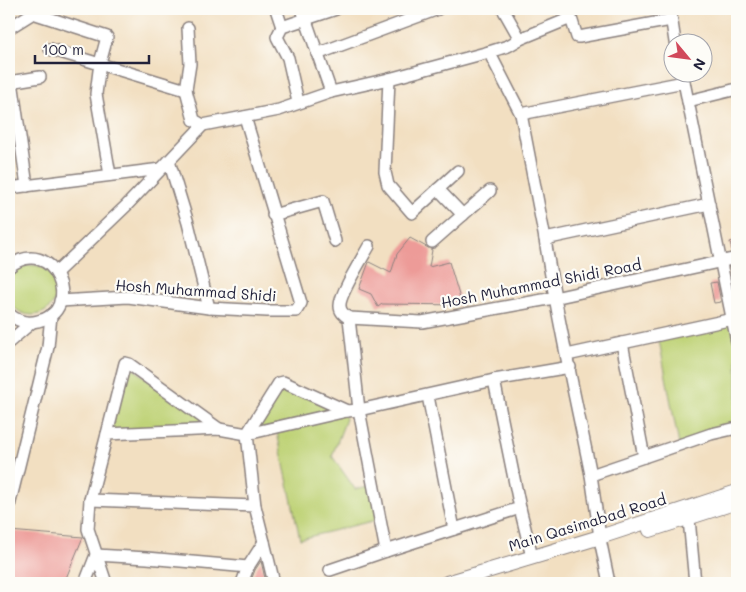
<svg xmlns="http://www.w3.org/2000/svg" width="746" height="592" viewBox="0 0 746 592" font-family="Mali,sans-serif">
  <rect width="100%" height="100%" fill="#fdfcf7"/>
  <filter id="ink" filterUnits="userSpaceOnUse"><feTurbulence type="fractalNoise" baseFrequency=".02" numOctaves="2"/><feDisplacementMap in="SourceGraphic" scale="10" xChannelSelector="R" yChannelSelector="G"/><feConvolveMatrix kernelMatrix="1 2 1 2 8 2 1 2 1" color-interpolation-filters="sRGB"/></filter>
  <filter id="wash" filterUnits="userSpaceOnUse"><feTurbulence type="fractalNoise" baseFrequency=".0096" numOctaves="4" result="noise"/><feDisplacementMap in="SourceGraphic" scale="20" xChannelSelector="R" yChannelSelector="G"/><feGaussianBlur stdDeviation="1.12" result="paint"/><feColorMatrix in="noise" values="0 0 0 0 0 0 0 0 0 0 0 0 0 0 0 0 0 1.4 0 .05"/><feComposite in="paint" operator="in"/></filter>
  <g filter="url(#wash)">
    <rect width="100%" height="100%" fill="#f2dfc1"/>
    <g fill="#bed275" stroke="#707a58">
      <circle cx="32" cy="290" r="25"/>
      <polygon points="733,319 737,342 737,428 679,445 658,335"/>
      <polygon points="125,363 219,429 107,434"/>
      <polygon points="279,383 343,412 346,419 332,456 355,489 373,485 380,519 300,539 276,428 247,434"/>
    </g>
    <g id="blocks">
      <g fill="#ed9b98">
        <polygon points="410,238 432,250 429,267 449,262 462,305 382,304 378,307 371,294 359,289 369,262 391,273 397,254"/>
        <polygon points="737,240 737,251 732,251 730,242"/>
        <polygon points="717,282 721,302 714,303 710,283"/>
        <polygon points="9,531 83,537 64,583 9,583"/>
        <polygon points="261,561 266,583 250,583 255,570"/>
      </g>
    </g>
  </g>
  <g filter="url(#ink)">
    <use href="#blocks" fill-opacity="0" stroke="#8a807e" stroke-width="1"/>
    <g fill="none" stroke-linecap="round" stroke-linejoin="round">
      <g stroke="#8a807e" stroke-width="14">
        <g id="minor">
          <polyline points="276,9 282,27"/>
          <polyline points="302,9 331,92"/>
          <polyline points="503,9 520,39"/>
          <polyline points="670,9 675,42"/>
          <polyline points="33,13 107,37 100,63 96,94 110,175"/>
          <polyline points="9,28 33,13 35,9"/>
          <polyline points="188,28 190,64 186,90 194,120 203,125"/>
          <polyline points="50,49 186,90"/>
          <polyline points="489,52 521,114 684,82"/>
          <polyline points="317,54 438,9"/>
          <polyline points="682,72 737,342"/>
          <polyline points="389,79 385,172 388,185 412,213 458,171"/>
          <polyline points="12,81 27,186"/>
          <polyline points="9,82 40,77"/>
          <polyline points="688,101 737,89"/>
          <polyline points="298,102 288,58 277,37 282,27 336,9"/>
          <polyline points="521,114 545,239"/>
          <polyline points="169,161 188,223 209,308"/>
          <polyline points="9,188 161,169"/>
          <polyline points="438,189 463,215"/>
          <polyline points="273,215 323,201 335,241"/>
          <polyline points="432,242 490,191"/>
          <path d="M369,246C363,257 339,295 340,306C340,312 344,315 349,318L359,410L386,551L520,508L494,380L570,367"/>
          <path d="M9,267C53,232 86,311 38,321C27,324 17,321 9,314"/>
          <polyline points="57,272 126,206 203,125 279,110 331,92 389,79 489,52 508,46 520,39 571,18 577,37 579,37 671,20"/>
          <polyline points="60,301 128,297 209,308 267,311 296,311 301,303 245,117"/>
          <polyline points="349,318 422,322 554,298 737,258"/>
          <polyline points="9,342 31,323"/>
          <polyline points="622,343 644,457"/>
          <polyline points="567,355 733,319"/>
          <polyline points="428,396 454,529"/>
          <polyline points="107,434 125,363 129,364 219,429"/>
          <path d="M591,475C575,396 557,318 545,239L709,204"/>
          <polyline points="90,500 255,506 264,542 248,567"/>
          <polyline points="9,506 48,347 51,315"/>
          <polyline points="255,506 247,434 279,383 283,382 347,411"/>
          <polyline points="520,508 532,557"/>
          <polyline points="689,519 695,583"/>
          <polyline points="600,537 591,475 711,434 737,428"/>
          <polyline points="264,542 274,583"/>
          <polyline points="601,544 609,583"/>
          <polyline points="330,570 386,551"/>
          <polyline points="85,583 96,555 147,558 248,567 242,583"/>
          <polyline points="106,583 88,529 90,500 107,434 219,429 247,434 347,411 359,410 494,380"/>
        </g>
      </g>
      <g stroke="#8a807e" stroke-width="16">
        <g id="major">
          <polyline points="650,530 737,502"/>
          <polyline points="447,583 600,537 737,492"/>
        </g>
      </g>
      <use href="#minor" stroke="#fff" stroke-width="11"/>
      <use href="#major" stroke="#fff" stroke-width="14"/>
    </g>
  </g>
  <g text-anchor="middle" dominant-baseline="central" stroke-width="4.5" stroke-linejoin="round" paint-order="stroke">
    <g font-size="15" fill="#22223b" stroke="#fdfcf7">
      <text transform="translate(541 283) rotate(-11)">Hosh Muhammad Shidi Road</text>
      <text transform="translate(196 290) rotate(4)">Hosh Muhammad Shidi</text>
      <text transform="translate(587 522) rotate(-17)">Main Qasimabad Road</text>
    </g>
  </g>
  <rect width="746" height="592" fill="none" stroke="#fdfcf7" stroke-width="30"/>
  <g transform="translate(688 58) rotate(119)"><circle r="24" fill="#fdfcf7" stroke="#a5a5ac"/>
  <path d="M0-4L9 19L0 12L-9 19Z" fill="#d1495b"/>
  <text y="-8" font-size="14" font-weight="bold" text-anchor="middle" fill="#22223b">N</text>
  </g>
  <path d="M35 55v8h114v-8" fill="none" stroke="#22223b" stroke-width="2.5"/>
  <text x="42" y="55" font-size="15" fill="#22223b" stroke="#fdfcf7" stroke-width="4" paint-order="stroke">100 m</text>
</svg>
